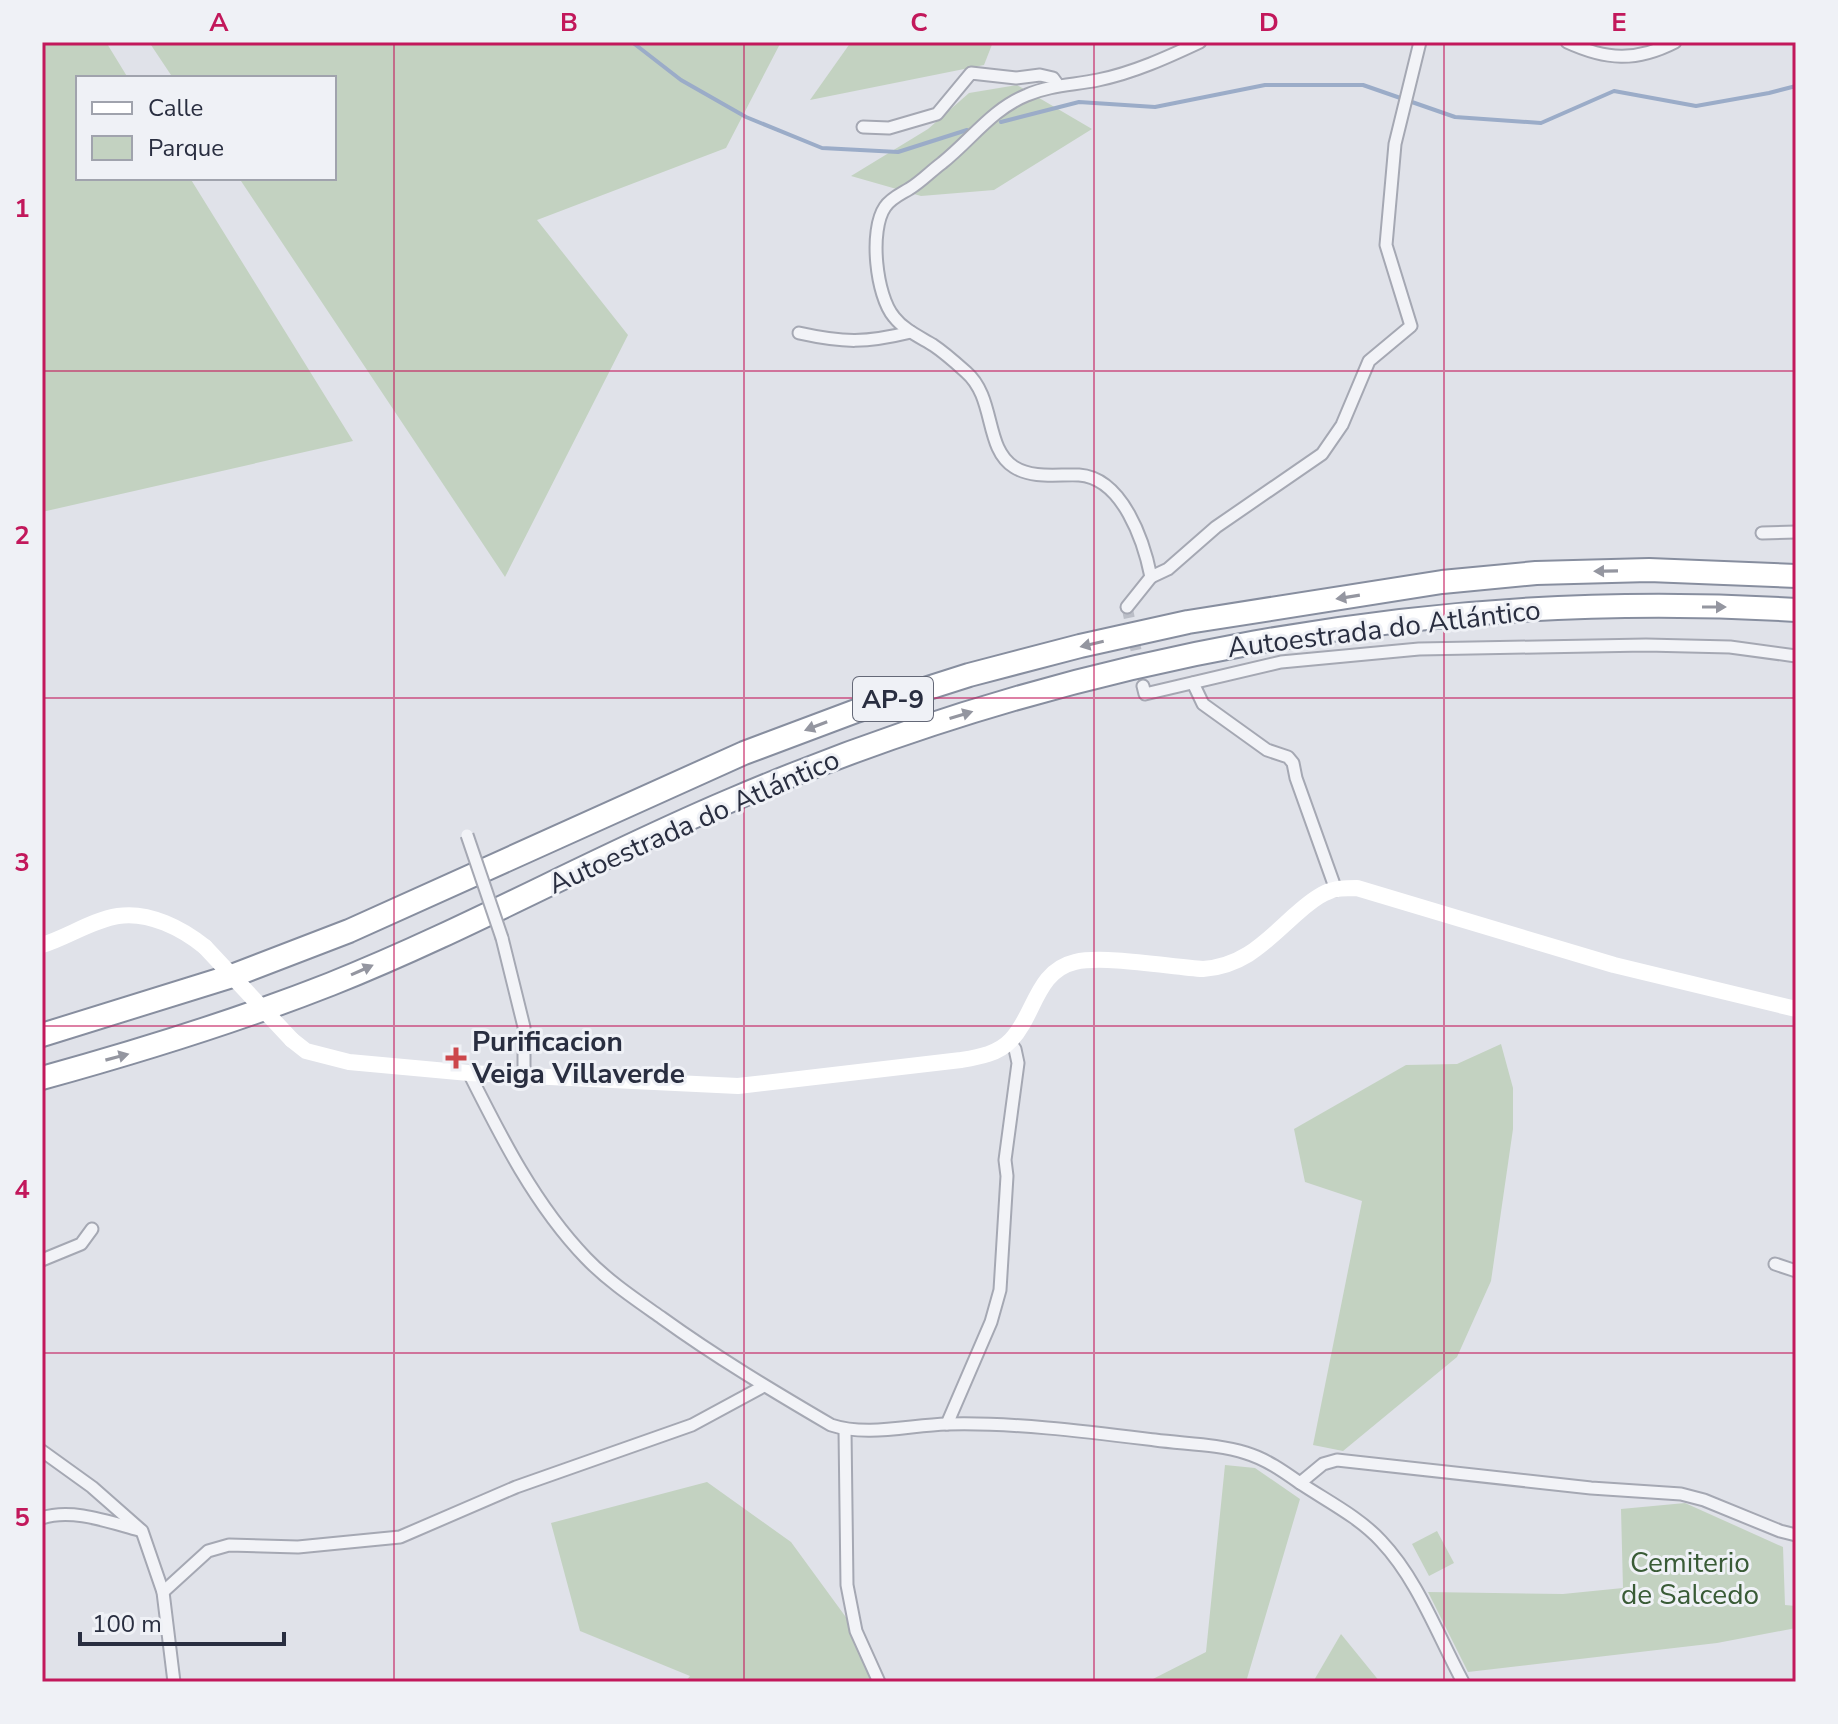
<svg xmlns="http://www.w3.org/2000/svg" width="1838" height="1724" viewBox="0 0 1838 1724" font-family="'Nunito Sans',sans-serif">
  <rect width="100%" height="100%" fill="#e0e2e9"/>
  <g fill="#c3d2c1">
    <polygon points="42,42 106,42 128,78 78,78 78,178 190,178 353,441 42,512"/>
    <polygon points="149,42 781,42 726,148 537,220 628,335 505,577 239,178 334,178 334,78 173,78"/>
    <polygon points="851,42 993,42 984,65 810,100"/>
    <polygon points="1017,85 1092,129 994,190 921,196 851,176 928,129 969,93"/>
    <polygon points="1501,1044 1513,1088 1513,1129 1491,1281 1457,1357 1343,1451 1313,1445 1362,1201 1305,1182 1294,1129 1406,1065 1457,1064"/>
    <polygon points="1225,1465 1255,1468 1300,1499 1246,1682 1147,1682 1206,1652"/>
    <polygon points="707,1482 791,1542 856,1631 879,1682 685,1682 690,1676 580,1631 551,1523"/>
    <polygon points="1685,1503 1783,1547 1785,1605 1796,1606 1796,1628 1717,1643 1468,1672 1428,1592 1563,1594 1623,1588 1621,1509"/>
    <polygon points="1437,1531 1454,1563 1429,1576 1412,1544"/>
    <polygon points="1341,1634 1380,1682 1313,1682"/>
  </g>
  <g fill="none" stroke-linecap="round" stroke-linejoin="round">
    <g stroke="#9bacc8" stroke-width="4">
      <polyline points="632,42 681,80 746,117 822,148 898,152 967,130"/>
      <polyline points="1001,122 1079,102 1155,107 1265,85 1363,85 1455,117 1541,123 1614,91 1696,106 1769,93 1796,86"/>
    </g>
    <polyline stroke="#bbbec7" stroke-width="11" stroke-dasharray="11 5.5" stroke-linecap="butt" points="1127,607 1140,669"/>
    <g stroke="#a5a8b3" stroke-width="15">
      <g id="street">
        <path d="M1567,42C1606,60 1636,62 1675,42"/>
        <polyline points="863,127 889,128 937,114 971,73 1016,78 1040,75 1053,78 1058,85"/>
        <path d="M799,333C844,343 866,343 911,332"/>
        <polyline points="1762,533 1796,532"/>
        <polyline points="1151,577 1168,569 1216,527 1322,454 1342,425 1369,361 1411,326 1386,245 1395,144 1420,42"/>
        <path d="M1127,607L1151,577C1144,542 1123,478 1079,475C1058,474 1033,479 1014,467C984,448 996,398 966,372C956,363 945,353 933,345C920,337 904,330 894,317C876,296 869,230 885,207C891,198 901,194 909,189C921,182 931,171 942,163C971,140 992,109 1027,95C1050,85 1074,85 1098,80C1133,73 1168,57 1200,42"/>
        <polyline points="1193,683 1203,704 1267,750 1288,757 1293,763 1296,778 1336,890"/>
        <polyline points="1143,686 1145,694 1281,662 1419,649 1646,645 1730,647 1796,656"/>
        <polyline points="502,938 524,1027 524,1075"/>
        <path d="M469,1073C501,1137 535,1205 586,1258C608,1281 635,1299 662,1318C716,1357 773,1391 831,1425C867,1437 910,1425 947,1424C1012,1422 1090,1432 1155,1440C1185,1444 1218,1444 1246,1453C1266,1459 1283,1471 1300,1483L1323,1464L1337,1460L1591,1488L1681,1494L1704,1500L1780,1531L1796,1535"/>
        <polyline points="42,1260 81,1244 92,1229"/>
        <polyline points="1775,1264 1796,1271"/>
        <polyline points="947,1424 991,1322 1000,1290 1007,1176 1005,1160 1018,1063 1015,1049 1010,1042"/>
        <polyline points="845,1430 847,1585 856,1631 879,1682"/>
        <polyline points="42,1451 92,1487 142,1531 163,1592 174,1682"/>
        <path d="M1300,1483C1327,1501 1359,1517 1381,1541C1418,1580 1438,1636 1463,1682"/>
        <path d="M42,1518C72,1508 109,1522 139,1530"/>
        <polyline points="163,1592 208,1551 229,1545 298,1547 400,1537 516,1487 692,1425 764,1386"/>
      </g>
    </g>
    <g stroke="#878e9f" stroke-width="26">
      <g id="highway">
        <polyline points="42,1035 232,976 349,931 744,753 856,711 969,675 1080,646 1188,622 1442,582 1536,573 1649,570 1796,576"/>
        <path d="M42,1078C140,1051 237,1021 331,984C469,929 598,856 734,799C1066,657 1435,587 1796,610"/>
      </g>
    </g>
    <use href="#street" stroke="#f2f3f7" stroke-width="11"/>
    <g stroke="#fff" stroke-width="16">
      <path d="M42,945C68,937 92,920 118,916C149,911 183,929 205,947"/>
      <path d="M292,1040L306,1051L349,1062L469,1073L738,1086L961,1060C979,1057 998,1054 1011,1040C1035,1015 1036,971 1075,962C1104,955 1171,967 1203,969C1244,966 1265,942 1295,915C1304,907 1314,898 1325,893C1335,888 1346,888 1357,888L1614,965L1796,1009"/>
    </g>
    <use href="#highway" stroke="#fff" stroke-width="22"/>
    <g stroke="#a5a8b3" stroke-width="15" stroke-linecap="butt">
      <polyline id="street-bridge" points="467,835 502,938"/>
    </g>
    <use href="#street-bridge" stroke="#f2f3f7" stroke-width="11"/>
    <polyline stroke="#fff" stroke-width="16" points="205,947 292,1040"/>
  </g>
  <defs><path id="oneway-solid" d="M-6-.8H1V-3.2L6.5 0L1 3.2V.8H-6Z" transform="scale(2)"/></defs>
  <g fill="#9496a0">
    <use href="#oneway-solid" transform="translate(1606 571) rotate(179)"/>
    <use href="#oneway-solid" transform="translate(1348 597) rotate(171)"/>
    <use href="#oneway-solid" transform="translate(1714 607)"/>
    <use href="#oneway-solid" transform="translate(1092 644) rotate(167)"/>
    <use href="#oneway-solid" transform="translate(961 715) rotate(-17)"/>
    <use href="#oneway-solid" transform="translate(816 726) rotate(159)"/>
    <use href="#oneway-solid" transform="translate(362 970) rotate(-24)"/>
    <use href="#oneway-solid" transform="translate(117 1057) rotate(-15)"/>
  </g>
  <path fill="none" stroke="#c2185b" stroke-width="2" stroke-opacity="0.55" d="M394,42V1682M744,42V1682M1094,42V1682M1444,42V1682M42,371H1796M42,698H1796M42,1026H1796M42,1353H1796"/>
  <path fill="#cc464b" stroke="#eff1f6" stroke-width="3" d="M452 1046h8v8h8v8h-8v8h-8v-8h-8v-8h8z"/>
  <g text-anchor="middle" dominant-baseline="central" stroke-width="6" stroke-linejoin="round" paint-order="stroke">
    <rect fill="#eff1f6" stroke="#646877" stroke-width="2" x="853" y="677" width="80" height="44" rx="6"/>
    <g font-size="26" font-weight="bold" fill="#292e40">
      <text x="893" y="699">AP-9</text>
    </g>
    <g font-size="28" fill="#292e40" stroke="#eff1f6">
      <text transform="translate(1384 629) rotate(-7)">Autoestrada do Atlántico</text>
      <text transform="translate(694 822) rotate(-24)">Autoestrada do Atlántico</text>
    </g>
    <g font-size="28" font-weight="bold" fill="#292e40" stroke="#eff1f6" text-anchor="start">
      <text x="472" y="1042">Purificacion<tspan x="472" dy="32">Veiga Villaverde</tspan></text>
    </g>
    <g font-size="28" fill="#395b36" stroke="#eff1f6">
      <text x="1690" y="1563">Cemiterio<tspan x="1690" dy="32">de Salcedo</tspan></text>
    </g>
  </g>
  <rect width="1838" height="1724" fill="none" stroke="#eff1f6" stroke-width="88"/>
  <rect x="76" y="76" width="260" height="104" fill="#eff1f6" stroke="#a0a3ad" stroke-width="2"/>
  <rect x="92" y="102" width="40" height="12" fill="#ffffff" stroke="#a0a3ad" stroke-width="2"/>
  <text x="148" y="116" font-size="24" fill="#292e40">Calle</text>
  <rect x="92" y="136" width="40" height="24" fill="#c3d2c1" stroke="#a0a3ad" stroke-width="2"/>
  <text x="148" y="156" font-size="24" fill="#292e40">Parque</text>
  <path d="M80 1632v12h204v-12" fill="none" stroke="#292e40" stroke-width="4"/>
  <text x="92" y="1632" font-size="24" fill="#292e40" stroke="#eff1f6" stroke-width="6" paint-order="stroke">100 m</text>
  <rect x="44" y="44" width="1750" height="1636" fill="none" stroke="#c2185b" stroke-width="3"/>
  <g font-size="26" text-anchor="middle" font-weight="bold" fill="#c2185b">
    <text x="219" y="31">A</text>
    <text x="569" y="31">B</text>
    <text x="919" y="31">C</text>
    <text x="1269" y="31">D</text>
    <text x="1619" y="31">E</text>
    <text x="22" y="217">1</text>
    <text x="22" y="544">2</text>
    <text x="22" y="871">3</text>
    <text x="22" y="1198">4</text>
    <text x="22" y="1526">5</text>
  </g>
</svg>
